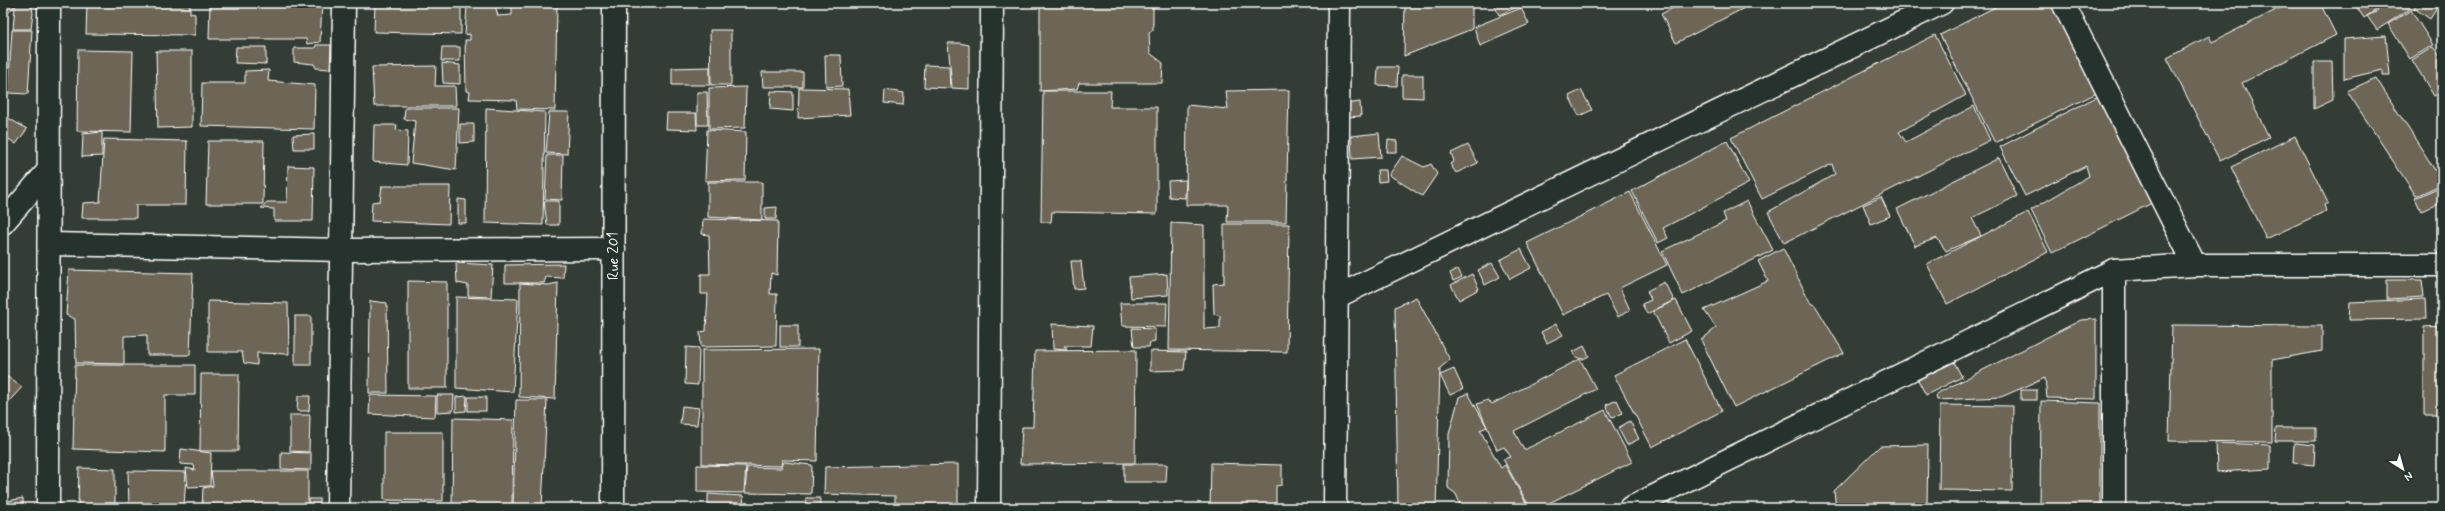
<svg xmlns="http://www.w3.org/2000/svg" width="2445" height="511" viewBox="0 0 2445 511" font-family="Mynerve,sans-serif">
  <rect width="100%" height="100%" fill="#343d35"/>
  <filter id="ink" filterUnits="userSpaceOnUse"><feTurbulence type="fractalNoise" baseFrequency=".025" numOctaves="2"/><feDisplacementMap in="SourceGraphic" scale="8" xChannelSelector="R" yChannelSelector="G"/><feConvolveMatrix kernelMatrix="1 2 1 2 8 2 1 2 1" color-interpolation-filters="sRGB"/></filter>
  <g filter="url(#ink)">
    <g fill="#6d6656" stroke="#fff">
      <polygon points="3,3 17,3 3,19"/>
      <polygon points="18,3 31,3 33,13 31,29 13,29 15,6"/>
      <polygon points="87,3 190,3 190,13 195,14 195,35 86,34"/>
      <polygon points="210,3 322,3 320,42 307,44 306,39 209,39"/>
      <polygon points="375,3 461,3 461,34 374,32"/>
      <polygon points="512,3 557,3 555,110 517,109 516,100 469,99 470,92 466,91 465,40 470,40 470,34 465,35 467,6 495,5 498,16 512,15"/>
      <polygon points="1040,3 1153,3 1153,30 1149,33 1150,53 1163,63 1162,83 1079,83 1077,89 1040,91"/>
      <polygon points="1405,3 1472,3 1472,29 1404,56"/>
      <polygon points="1493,3 1518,3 1519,6 1499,15"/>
      <polygon points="1683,3 1754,3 1676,43 1661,14"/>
      <polygon points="2003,3 2059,3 2103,90 1995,143 1940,35"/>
      <polygon points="2290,3 2320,3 2336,35 2242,83 2269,137 2220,161 2167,58 2209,36 2212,42"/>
      <polygon points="2354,3 2372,3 2376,10 2364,18"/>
      <polygon points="2373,3 2407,3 2411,8 2377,30 2367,16 2378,11"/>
      <polygon points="2417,3 2440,3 2430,19 2414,8"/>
      <polygon points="1521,8 1529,24 1480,46 1474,27"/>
      <polygon points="2411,10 2433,45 2410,59 2388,24"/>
      <polygon points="12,30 32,30 28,94 8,93"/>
      <polygon points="710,30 731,30 731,85 711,85"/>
      <polygon points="1935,35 1966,95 1899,132 1906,142 1974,106 1990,140 1784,243 1768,212 1835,174 1832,164 1762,199 1731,138"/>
      <polygon points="2386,36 2390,75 2382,75 2382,70 2344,79 2344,39"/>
      <polygon points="948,43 959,43 969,45 969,89 952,88"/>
      <polygon points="316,45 331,45 330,69 316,68 314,64 294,62 294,48 315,48"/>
      <polygon points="236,47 266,47 266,64 235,63"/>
      <polygon points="442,47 460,47 460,61 441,61"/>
      <polygon points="2433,47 2442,59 2442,92 2434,96 2412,60"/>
      <polygon points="78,50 133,51 131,132 77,131"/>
      <polygon points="156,51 192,51 192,127 158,128"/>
      <polygon points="825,55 841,55 842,86 826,87"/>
      <polygon points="2314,62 2332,62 2333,100 2314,109"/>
      <polygon points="442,63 460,65 460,84 443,83"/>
      <polygon points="925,65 949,66 950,88 924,87"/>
      <polygon points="436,66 435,86 455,86 456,106 374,106 372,67"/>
      <polygon points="710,67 710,85 672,85 672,68"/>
      <polygon points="1378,67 1398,67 1397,86 1377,85"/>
      <polygon points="269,70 268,81 315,85 314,129 201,126 202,83 245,83 245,71"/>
      <polygon points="762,72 803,72 803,87 763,87"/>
      <polygon points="1402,75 1423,75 1423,98 1402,97"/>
      <polygon points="2376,78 2442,181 2442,184 2416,196 2347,91"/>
      <polygon points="746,87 745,128 709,129 709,88"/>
      <polygon points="799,88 848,89 850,115 798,118"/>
      <polygon points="885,90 904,93 903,105 884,103"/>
      <polygon points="1289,90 1286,222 1227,222 1228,205 1186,205 1187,105 1228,109 1226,91"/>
      <polygon points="1581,90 1592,110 1579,116 1569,96"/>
      <polygon points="771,91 793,92 793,111 770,109"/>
      <polygon points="1043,91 1111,91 1110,107 1157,107 1157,214 1052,212 1051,222 1041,222"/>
      <polygon points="2108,91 2162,198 2052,253 2031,210 2089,176 2086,166 2025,196 2000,147"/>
      <polygon points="697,92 707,92 708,125 697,125"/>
      <polygon points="1360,102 1361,116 1347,117 1346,104"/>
      <polygon points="405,108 459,108 456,170 411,163 415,121 404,119"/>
      <polygon points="486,108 545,112 543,225 485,223"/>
      <polygon points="549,112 569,112 567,154 546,153"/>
      <polygon points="667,113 696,113 697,130 666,129"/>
      <polygon points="3,115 27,129 16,144 3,135"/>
      <polygon points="460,124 474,124 474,142 460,143"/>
      <polygon points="374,125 397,125 396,130 408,131 407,165 373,162"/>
      <polygon points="707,130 746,132 745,180 705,181"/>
      <polygon points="102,132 102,156 82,157 83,134"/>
      <polygon points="1379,133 1381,157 1352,159 1351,136"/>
      <polygon points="314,134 314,149 294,149 293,135"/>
      <polygon points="2295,136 2328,203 2324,205 2326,211 2266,239 2231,167"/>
      <polygon points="104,139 187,141 186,205 136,205 136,218 82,218 83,203 100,202"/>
      <polygon points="1388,140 1397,141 1397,152 1387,152"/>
      <polygon points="208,141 264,141 263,204 206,204"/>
      <polygon points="1727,141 1749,183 1663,228 1668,238 1658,243 1632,191"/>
      <polygon points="1468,145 1478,163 1456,173 1450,164 1454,161 1451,153"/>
      <polygon points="547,155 563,155 562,200 545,199"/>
      <polygon points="1402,156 1424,167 1431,164 1437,174 1422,196 1389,175"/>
      <polygon points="1999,158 2017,196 1972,218 1981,236 1946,251 1937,238 1915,246 1897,209"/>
      <polygon points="288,166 314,167 313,221 274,221 274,209 261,208 267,202 287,202"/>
      <polygon points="1377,170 1386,170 1387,181 1378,182"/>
      <polygon points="1186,180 1185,198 1169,197 1168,181"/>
      <polygon points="708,182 762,182 762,220 708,217"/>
      <polygon points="382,186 450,186 449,224 371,221 372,202 380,201"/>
      <polygon points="2442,186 2442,203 2421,211 2415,198"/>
      <polygon points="1630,192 1667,265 1620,288 1630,310 1618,317 1606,295 1563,315 1527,243"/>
      <polygon points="1881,197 1890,216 1871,224 1863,205"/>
      <polygon points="458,199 466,200 466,223 458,223"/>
      <polygon points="544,201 559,201 559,225 547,225"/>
      <polygon points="1747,201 1773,250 1683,295 1662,251 1726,221 1723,213"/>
      <polygon points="777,207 776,219 765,219 765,208"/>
      <polygon points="2028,212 2048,252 1947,304 1927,264"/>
      <polygon points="703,219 778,221 777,275 771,273 770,294 777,294 776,346 701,347 700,332 706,331 708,294 701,294 701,274 710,274 709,235 702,234"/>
      <polygon points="1171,223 1204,225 1204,329 1220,328 1220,316 1214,314 1213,284 1224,283 1224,224 1289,224 1287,352 1169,350"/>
      <polygon points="1783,248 1810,302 1815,305 1844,353 1734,407 1701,340 1716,328 1704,310 1768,281 1758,261"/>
      <polygon points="1521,249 1531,268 1510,279 1500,260"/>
      <polygon points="1071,261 1081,261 1084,288 1074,289"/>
      <polygon points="456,263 493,265 491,297 468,296 468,285 457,283"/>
      <polygon points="1492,263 1500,277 1485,285 1478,270"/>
      <polygon points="564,264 563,278 546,277 544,283 505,283 505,265"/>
      <polygon points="1458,269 1462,277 1453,281 1450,273"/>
      <polygon points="69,270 193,273 190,355 147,355 147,335 124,336 124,364 76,363 75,319 66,315"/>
      <polygon points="1167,274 1168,295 1131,298 1129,277"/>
      <polygon points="1472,274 1479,289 1459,300 1451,285"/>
      <polygon points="2387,280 2422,280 2424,297 2387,299"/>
      <polygon points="408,281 447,282 447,388 408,388"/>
      <polygon points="1664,282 1674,300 1647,314 1642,304 1651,300 1647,291"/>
      <polygon points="520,283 548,285 558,283 555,399 519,397"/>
      <polygon points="2438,291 2442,291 2442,321 2439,321"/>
      <polygon points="456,297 518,299 513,392 456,388"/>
      <polygon points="1416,297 1450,360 1440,368 1436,508 1398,508 1395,307"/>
      <polygon points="2425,299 2426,319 2349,320 2350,302"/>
      <polygon points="1676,300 1692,331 1669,343 1653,311"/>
      <polygon points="208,301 288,303 289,354 257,353 257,365 244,363 242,352 208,352"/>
      <polygon points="370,301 387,303 388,393 369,393"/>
      <polygon points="1120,303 1167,303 1166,327 1122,326"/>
      <rect x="295" y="316" width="16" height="49"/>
      <polygon points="2096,319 2096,399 2047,398 2045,378 2001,397 1937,400 1936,394 2081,320"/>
      <polygon points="1052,324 1093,326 1091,346 1064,346 1067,350 1053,349"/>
      <polygon points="1556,324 1563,335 1547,343 1541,332"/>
      <rect x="780" y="325" width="18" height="22"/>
      <polygon points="2172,325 2322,326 2322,351 2272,360 2272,442 2169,441"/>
      <polygon points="2442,326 2442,414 2424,414 2424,327"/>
      <polygon points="1132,328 1155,329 1155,341 1150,342 1149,347 1134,347"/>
      <polygon points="1685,339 1722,411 1652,447 1614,375"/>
      <polygon points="1584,346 1589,356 1583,359 1576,357 1573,352"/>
      <polygon points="686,347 699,348 698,385 685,384"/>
      <polygon points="819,349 817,461 782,460 781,466 702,464 702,350"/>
      <polygon points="1136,350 1135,463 1020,464 1022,427 1033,427 1035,351"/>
      <polygon points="1150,351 1186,352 1184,370 1150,371"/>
      <polygon points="1580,359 1596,389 1514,431 1524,450 1605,410 1632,462 1539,508 1530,508 1503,459 1511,457 1504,447 1497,450 1477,404 1488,400 1492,404"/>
      <polygon points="1954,362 1962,377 1926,395 1918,380"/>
      <polygon points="75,365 195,365 195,395 165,395 165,452 73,449"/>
      <polygon points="1454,369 1463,389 1450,395 1440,375"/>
      <polygon points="3,374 22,387 3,408"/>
      <polygon points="201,374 239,374 238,451 200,451"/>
      <rect x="2021" y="390" width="16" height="10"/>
      <polygon points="1468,393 1487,427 1480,430 1501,468 1505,465 1529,508 1452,508 1460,504 1456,494 1448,488 1449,434 1459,397"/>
      <polygon points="370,395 436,396 435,417 369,414"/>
      <polygon points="437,395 454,395 453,411 437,412"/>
      <polygon points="298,396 310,396 309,411 297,411"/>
      <polygon points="467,396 466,411 456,412 456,397"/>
      <rect x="468" y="397" width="18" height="14"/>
      <polygon points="516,400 547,400 542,508 513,508"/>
      <polygon points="1617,400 1623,413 1612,418 1606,405"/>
      <polygon points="2041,401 2100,403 2100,508 2040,508"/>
      <polygon points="1940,405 2013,406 2012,491 1939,490"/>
      <polygon points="682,406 699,408 697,425 680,424"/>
      <polygon points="290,415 310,415 309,452 290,451"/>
      <polygon points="453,418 513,420 512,508 452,508"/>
      <polygon points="1630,421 1639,439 1627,445 1618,428"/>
      <polygon points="2276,428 2316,428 2316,441 2275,441"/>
      <polygon points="384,432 443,432 443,501 384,500"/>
      <polygon points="2216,443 2270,445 2270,469 2217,472"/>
      <polygon points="2294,443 2315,445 2314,465 2293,463"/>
      <polygon points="1928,445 1927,508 1836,508 1834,491 1880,446"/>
      <polygon points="181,449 211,453 210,486 188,487 186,468 195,470 194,465 180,464"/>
      <polygon points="281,452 311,453 311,470 281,469"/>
      <polygon points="784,462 812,465 811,494 745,493 747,467 781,468"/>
      <polygon points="1211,463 1282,465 1282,485 1276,486 1276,508 1210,508"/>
      <polygon points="958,464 958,508 895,508 895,496 824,494 825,467"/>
      <polygon points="1124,464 1167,464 1166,482 1124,482"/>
      <polygon points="697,465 746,466 744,493 697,492"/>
      <polygon points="79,468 115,469 115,508 78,508"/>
      <polygon points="128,471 186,472 184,508 129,508"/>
      <polygon points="211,471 308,471 308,508 202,508 203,488 213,486"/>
      <polygon points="708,494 743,496 744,508 708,508"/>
      <polygon points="23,498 23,508 3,508 3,502"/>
      <rect x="806" y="498" width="14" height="10"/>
      <rect x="309" y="499" width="11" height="9"/>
    </g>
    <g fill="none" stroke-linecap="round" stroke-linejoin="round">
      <g stroke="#fff" stroke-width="25">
        <g id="minor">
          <polyline points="2063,3 2195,265"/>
          <polyline points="3,223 47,172"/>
          <polyline points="50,244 343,250 614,249"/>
          <polyline points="2114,270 2114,508"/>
          <polyline points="1336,297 1942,3"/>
          <polyline points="48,508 49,3"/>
          <polyline points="338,508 344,3"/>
          <polyline points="989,508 992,3"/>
          <polyline points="1335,508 1339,3"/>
          <polyline points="1630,508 2114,270 2195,265 2442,265"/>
        </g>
      </g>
      <g stroke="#fff" stroke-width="25">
        <polyline id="major" points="613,508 614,3"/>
      </g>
      <use href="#minor" stroke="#26332d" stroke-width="22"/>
      <use href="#major" stroke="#26332d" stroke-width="22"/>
    </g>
  </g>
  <g text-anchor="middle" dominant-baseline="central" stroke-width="3" stroke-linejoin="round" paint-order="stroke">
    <g font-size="15" fill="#fff" stroke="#26332d">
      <text transform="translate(614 256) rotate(-90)">Rue 201</text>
    </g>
  </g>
  <rect width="2445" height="511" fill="none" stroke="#26332d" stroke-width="16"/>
  <rect x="8" y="8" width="2429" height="495" fill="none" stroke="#fff" stroke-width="1.5" filter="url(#ink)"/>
  <g transform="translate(2403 469) rotate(143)" stroke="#26332d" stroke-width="3" paint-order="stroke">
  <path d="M0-3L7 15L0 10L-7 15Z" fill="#ffffff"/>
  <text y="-6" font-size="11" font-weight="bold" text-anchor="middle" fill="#ffffff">N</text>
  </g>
</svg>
